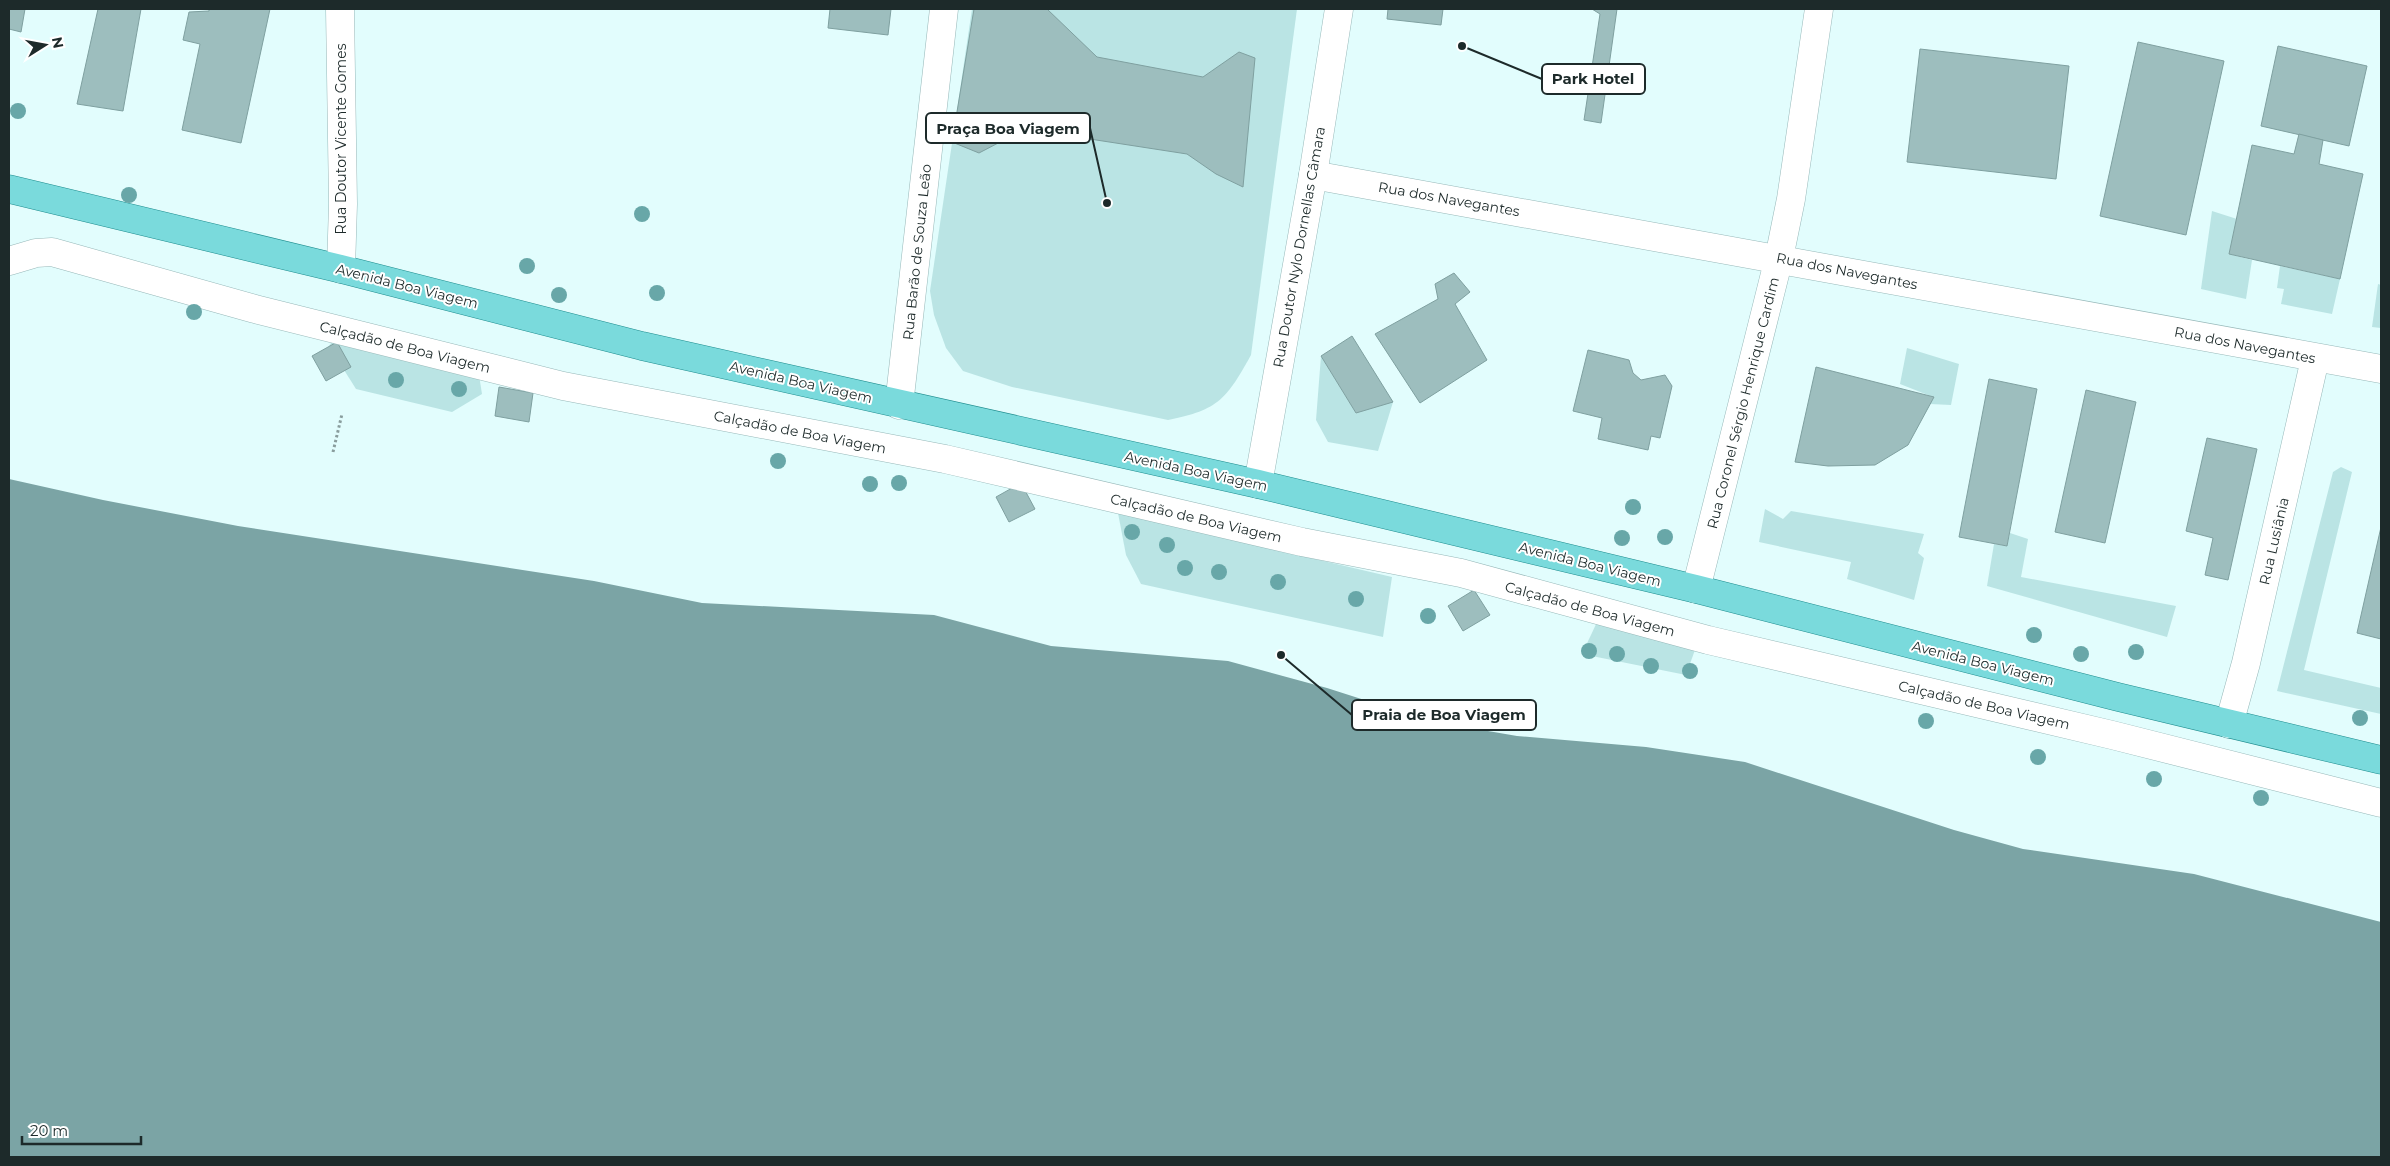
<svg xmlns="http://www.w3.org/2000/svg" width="2390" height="1166" viewBox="0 0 2390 1166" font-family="Montserrat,sans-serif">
  <rect width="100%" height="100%" fill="#e2fdfd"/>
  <g fill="#bae4e4">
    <path d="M972,9H1297L1251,355C1227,398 1219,410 1168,420L1012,387L963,371L946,348L934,315L930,291Z"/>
    <polygon points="2212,211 2237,219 2229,254 2252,260 2246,299 2201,289"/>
    <polygon points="2280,266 2340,279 2332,314 2281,304 2284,289 2277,288"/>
    <polygon points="2378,284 2381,285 2381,328 2372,327"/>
    <polygon points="338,333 478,369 482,394 452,412 356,389 329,346"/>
    <polygon points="1907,348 1959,364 1951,405 1930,404 1933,397 1900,384"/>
    <polygon points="1321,356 1356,413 1386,394 1393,402 1378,451 1328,442 1316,420"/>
    <polygon points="2341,467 2352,472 2304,670 2381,688 2381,714 2277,691 2333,472"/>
    <polygon points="1765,509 1783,519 1791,511 1924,534 1918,553 1924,558 1914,600 1847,579 1851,562 1759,542"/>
    <polygon points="1118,513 1392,577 1383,637 1141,584 1126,555"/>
    <polygon points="2010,533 2028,539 2021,577 2176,606 2167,637 1987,586 1994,544 2007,546"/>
    <polygon points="1598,620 1696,647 1686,675 1582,654"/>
  </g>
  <polygon fill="#7ba4a5" points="9,479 103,500 238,526 594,581 702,603 934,615 1051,646 1228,661 1327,688 1430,721 1517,736 1646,747 1745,762 1954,830 2023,849 2194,874 2381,922 2381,1157 9,1157"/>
  <g fill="#9dbebe" stroke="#7fa0a0">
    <polygon points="9,9 25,9 21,32 9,29"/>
    <polygon points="98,9 141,9 123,111 77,104"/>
    <polygon points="209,9 270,9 241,143 182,130 200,44 183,40 189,12 209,11"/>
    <polygon points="830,9 891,9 888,35 828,28"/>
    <polygon points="974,9 1047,9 1097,57 1203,77 1239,52 1255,58 1243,187 1216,174 1187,154 1025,129 979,153 952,142"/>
    <polygon points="1388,9 1443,9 1441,25 1387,19"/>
    <polygon points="1592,9 1617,9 1601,123 1584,120 1600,14"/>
    <polygon points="2138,42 2224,61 2186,235 2100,216"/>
    <polygon points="2278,46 2367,66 2349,146 2261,126"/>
    <polygon points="1920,49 2069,66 2056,179 1907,162"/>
    <polygon points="2299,134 2323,140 2319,164 2363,174 2340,279 2229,254 2252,145 2294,154"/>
    <polygon points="1454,273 1470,292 1455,304 1487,360 1420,403 1375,334 1438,299 1435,284"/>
    <polygon points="1352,336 1393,402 1356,413 1321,356"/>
    <polygon points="337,342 351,367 326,381 312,356"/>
    <polygon points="1588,350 1629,360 1633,373 1641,380 1665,375 1672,386 1660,438 1651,436 1648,450 1598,439 1602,418 1573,411"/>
    <polygon points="1816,367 1934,397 1908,445 1875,465 1828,466 1795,462"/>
    <polygon points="1989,379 2037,389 2007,546 1959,537"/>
    <polygon points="499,387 533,393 529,422 495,416"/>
    <polygon points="2086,390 2136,402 2105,543 2055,532"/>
    <polygon points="2207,438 2257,449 2228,580 2205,575 2213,538 2186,531"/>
    <polygon points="1021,483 1035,509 1009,522 996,497"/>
    <polygon points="2381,527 2381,639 2357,633"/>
    <polygon points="1474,590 1490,615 1463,631 1448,606"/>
  </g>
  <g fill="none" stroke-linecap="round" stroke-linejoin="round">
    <g stroke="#97b8b9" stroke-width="29">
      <polyline id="pedestrian" points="9,261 36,253 52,252 255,309 563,386 945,459 1302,542 1461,573 1708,640 2112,735 2381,803"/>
    </g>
    <g stroke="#97b8b9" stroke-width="29">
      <g id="minor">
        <polyline points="1696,589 1779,258 1791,199 1819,9"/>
        <polyline points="2229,724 2246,663 2315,359"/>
      </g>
    </g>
    <g stroke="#97b8b9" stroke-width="29">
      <polyline id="tertiary" points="1258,484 1313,175 1339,9"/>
    </g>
    <g stroke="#97b8b9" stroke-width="29">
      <g id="secondary">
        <polyline points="340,9 343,204 341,269"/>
        <polyline points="1313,175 2381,369"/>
        <polyline points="899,405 944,9"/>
      </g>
    </g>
    <g stroke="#208d8f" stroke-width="29">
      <polyline id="primary" points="9,189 341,269 642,346 1258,484 1696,589 2118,697 2381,760"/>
    </g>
    <polyline stroke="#899d9d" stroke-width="3" stroke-dasharray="2.5 2.5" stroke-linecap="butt" points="333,452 342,414"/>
    <use href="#pedestrian" stroke="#fff" stroke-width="28"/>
    <use href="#minor" stroke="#fff" stroke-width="28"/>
    <use href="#tertiary" stroke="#fff" stroke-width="28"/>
    <use href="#secondary" stroke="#fff" stroke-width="28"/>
    <use href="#primary" stroke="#7adadc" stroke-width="28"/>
  </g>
  <g fill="#68a7a8">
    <circle cx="18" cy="111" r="8"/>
    <circle cx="129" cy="195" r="8"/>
    <circle cx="642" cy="214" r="8"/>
    <circle cx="527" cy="266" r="8"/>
    <circle cx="657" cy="293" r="8"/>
    <circle cx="559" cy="295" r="8"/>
    <circle cx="194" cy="312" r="8"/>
    <circle cx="396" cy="380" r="8"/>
    <circle cx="459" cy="389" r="8"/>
    <circle cx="778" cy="461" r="8"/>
    <circle cx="899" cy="483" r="8"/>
    <circle cx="870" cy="484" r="8"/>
    <circle cx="1633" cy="507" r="8"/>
    <circle cx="1132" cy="532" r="8"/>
    <circle cx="1665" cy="537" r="8"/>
    <circle cx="1622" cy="538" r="8"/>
    <circle cx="1167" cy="545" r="8"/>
    <circle cx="1185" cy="568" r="8"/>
    <circle cx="1219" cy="572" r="8"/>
    <circle cx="1278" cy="582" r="8"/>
    <circle cx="1356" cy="599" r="8"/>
    <circle cx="1428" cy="616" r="8"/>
    <circle cx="2034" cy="635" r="8"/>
    <circle cx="1589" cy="651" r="8"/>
    <circle cx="2136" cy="652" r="8"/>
    <circle cx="1617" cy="654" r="8"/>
    <circle cx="2081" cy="654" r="8"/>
    <circle cx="1651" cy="666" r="8"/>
    <circle cx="1690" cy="671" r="8"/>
    <circle cx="2360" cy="718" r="8"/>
    <circle cx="1926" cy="721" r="8"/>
    <circle cx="2038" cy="757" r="8"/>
    <circle cx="2154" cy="779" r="8"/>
    <circle cx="2261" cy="798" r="8"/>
  </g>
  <g text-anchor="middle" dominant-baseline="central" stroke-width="4" stroke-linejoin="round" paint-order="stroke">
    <g font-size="14" fill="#1d2a2a" stroke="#fff">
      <text transform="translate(341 139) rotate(-90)">Rua Doutor Vicente Gomes</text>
      <text transform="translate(1449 199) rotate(10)">Rua dos Navegantes</text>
      <text transform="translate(1299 247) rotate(-80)">Rua Doutor Nylo Dornellas Câmara</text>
      <text transform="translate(917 252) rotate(-84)">Rua Barão de Souza Leão</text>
      <text transform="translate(1847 271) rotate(11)">Rua dos Navegantes</text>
      <text transform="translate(407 286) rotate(14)">Avenida Boa Viagem</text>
      <text transform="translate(2245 345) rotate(11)">Rua dos Navegantes</text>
      <text transform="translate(405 347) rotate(14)">Calçadão de Boa Viagem</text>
      <text transform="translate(801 382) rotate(13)">Avenida Boa Viagem</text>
      <text transform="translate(1743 403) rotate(-76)">Rua Coronel Sérgio Henrique Cardim</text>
      <text transform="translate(800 432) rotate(11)">Calçadão de Boa Viagem</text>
      <text transform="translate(1196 471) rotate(12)">Avenida Boa Viagem</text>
      <text transform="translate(1196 518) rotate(13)">Calçadão de Boa Viagem</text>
      <text transform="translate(2274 541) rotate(-77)">Rua Lusiânia</text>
      <text transform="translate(1590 564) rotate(14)">Avenida Boa Viagem</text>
      <text transform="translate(1590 609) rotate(15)">Calçadão de Boa Viagem</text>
      <text transform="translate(1983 663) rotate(14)">Avenida Boa Viagem</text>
      <text transform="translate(1984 705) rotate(13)">Calçadão de Boa Viagem</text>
    </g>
  </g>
  <path fill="none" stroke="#1d2a2a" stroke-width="2" d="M1462 46L1542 79M1107 203L1090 128M1281 655L1352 715"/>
  <g fill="#1d2a2a" stroke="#fff" stroke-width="2">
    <circle cx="1462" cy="46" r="5"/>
    <circle cx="1107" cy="203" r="5"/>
    <circle cx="1281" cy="655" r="5"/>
  </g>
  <g fill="#fff" stroke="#1d2a2a" stroke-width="2">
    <rect x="1542" y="64" width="103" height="30" rx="5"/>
    <rect x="926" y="113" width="164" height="30" rx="5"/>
    <rect x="1352" y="700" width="184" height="30" rx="5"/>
  </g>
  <g font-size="15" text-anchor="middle" font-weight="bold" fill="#1d2a2a">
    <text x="1593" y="84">Park Hotel</text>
    <text x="1008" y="134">Praça Boa Viagem</text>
    <text x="1444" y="720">Praia de Boa Viagem</text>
  </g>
  <rect width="2390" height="1166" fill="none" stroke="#1d2a2a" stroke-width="20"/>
  <g transform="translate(45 45) rotate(79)" stroke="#ffffff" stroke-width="4" paint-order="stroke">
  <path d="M0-4L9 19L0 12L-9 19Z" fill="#1d2a2a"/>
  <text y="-8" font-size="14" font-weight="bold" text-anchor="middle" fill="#1d2a2a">N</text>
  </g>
  <path d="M22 1136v8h119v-8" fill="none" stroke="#1d2a2a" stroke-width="2.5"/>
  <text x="30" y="1136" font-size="15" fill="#1d2a2a" stroke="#ffffff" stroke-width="4" paint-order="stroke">20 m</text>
</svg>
